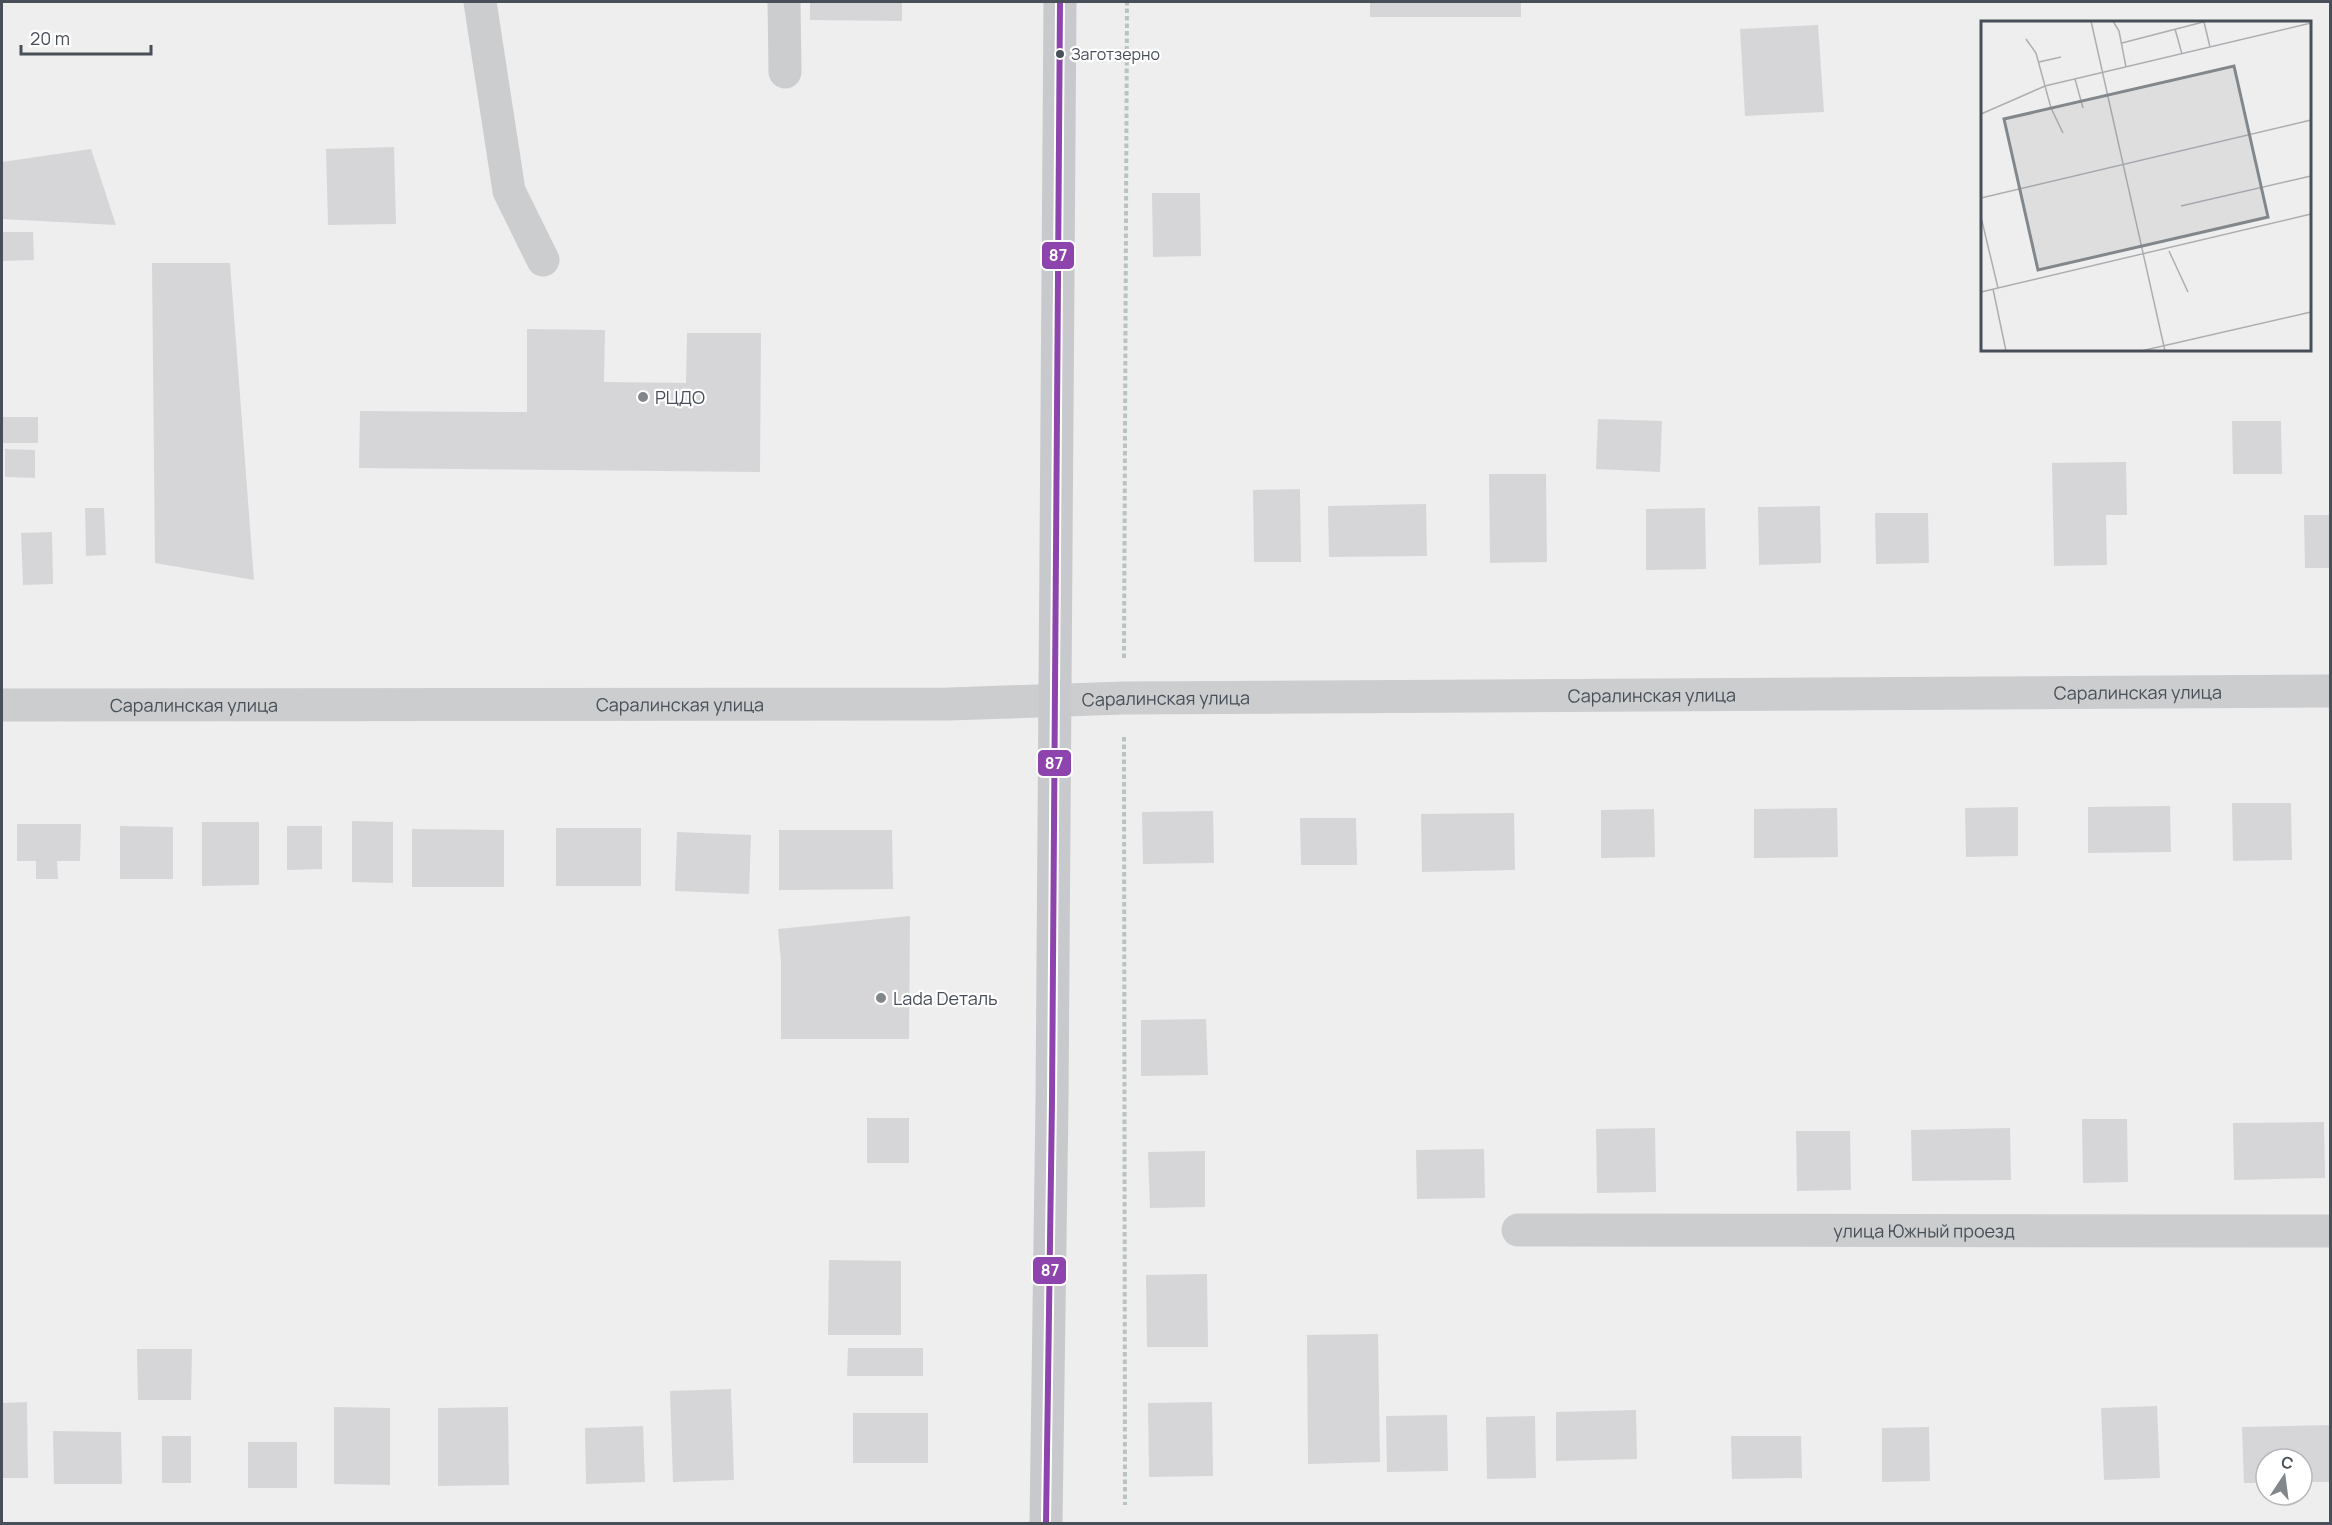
<svg xmlns="http://www.w3.org/2000/svg" width="2332" height="1525" font-family="Manrope,sans-serif">
<style>
.building{fill:#d6d6d8}
.lines{fill:none;stroke-linecap:round;stroke-linejoin:round}
.path{stroke:#b9c3c0;stroke-width:4;stroke-dasharray:4.5 3;stroke-linecap:butt}
.minor{stroke:#cbcdcf;stroke-width:33}
.major{stroke:#c7c9cc;stroke-width:33}
.bus-1-casing{stroke:#fff;stroke-width:10}
.bus-1{stroke:#8e44ad;stroke-width:6}
.bus-dot{fill:#484f58;stroke:#fff;stroke-width:2}
.poi-dot{fill:#82878c;stroke:#fff;stroke-width:2}
.labels{text-anchor:middle;dominant-baseline:central;stroke-width:4.5;stroke-linejoin:round;paint-order:stroke}
.bus-label{font-size:16px;fill:#484f58;stroke:#fff;text-anchor:start}
.poi-label{font-size:18px;fill:#484f58;stroke:#fff;text-anchor:start}
.street-label{font-size:18px;fill:#484f58;stroke:#fff}
.inset-road{fill:none;stroke:#acaeb2;stroke-width:1.5}
.view{fill:#82878c;fill-opacity:0.15;stroke:#82878c;stroke-width:3}
.inset-edge{fill:none;stroke:#484f58;stroke-width:3}
.line-badge{stroke:#fff;stroke-width:2}
.badge-label{font-size:16px;text-anchor:middle;font-weight:bold;fill:#fff}
</style>
<rect width="100%" height="100%" fill="#efeeee"/>
<g class="building">
<path d="M810,2H902V21L810,20Z"/>
<rect x="1370" y="2" width="151" height="15"/>
<path d="M1818,25L1824,112L1745,116L1740,29Z"/>
<path d="M394,147L396,224L328,225L326,149Z"/>
<path d="M91,149L116,225L2,219V162Z"/>
<path d="M1152,193H1200L1201,256L1153,257Z"/>
<path d="M2,232H33L34,260L2,261Z"/>
<path d="M152,263H230L254,580L155,563Z"/>
<path d="M527,329L605,330L604,382L686,383L687,333H761L760,472L359,468L360,411L527,412Z"/>
<rect x="2" y="417" width="36" height="26"/>
<path d="M1598,419L1662,421L1660,472L1596,469Z"/>
<path d="M2232,421H2281L2282,474H2233Z"/>
<path d="M5,449L35,450V478L5,477Z"/>
<path d="M2126,462L2127,515H2106L2107,565L2054,566L2052,463Z"/>
<path d="M1489,474H1546L1547,562L1490,563Z"/>
<path d="M1300,489L1301,562H1254L1253,490Z"/>
<path d="M1426,504L1427,556L1329,557L1328,506Z"/>
<path d="M1820,506L1821,563L1759,565L1758,507Z"/>
<path d="M85,508H104L106,555L86,556Z"/>
<path d="M1705,508L1706,569L1646,570V509Z"/>
<path d="M1875,513H1928L1929,563L1876,564Z"/>
<path d="M2304,515H2330V568H2305Z"/>
<path d="M52,532L53,584L23,585L21,533Z"/>
<path d="M2232,803H2291L2292,860L2233,861Z"/>
<path d="M2170,806L2171,852L2088,853V807Z"/>
<path d="M2018,807V856L1966,857L1965,808Z"/>
<path d="M1837,808L1838,857L1754,858V809Z"/>
<path d="M1654,809L1655,857L1601,858V810Z"/>
<path d="M1213,811L1214,863L1143,864L1142,812Z"/>
<path d="M1514,813L1515,870L1422,872L1421,814Z"/>
<path d="M1300,818H1356L1357,865H1301Z"/>
<path d="M352,821L393,822V883L352,882Z"/>
<path d="M202,822H259V885L202,886Z"/>
<path d="M17,824H81L80,861H57L58,879H36V861H17Z"/>
<path d="M120,826L173,827V879H120Z"/>
<path d="M287,826H322V869L287,870Z"/>
<rect x="556" y="828" width="85" height="58"/>
<path d="M412,829L504,830V887H412Z"/>
<path d="M779,830H892L893,889L779,890Z"/>
<path d="M677,832L751,835L749,894L675,891Z"/>
<path d="M910,916L909,1039H781V962L778,929Z"/>
<path d="M1206,1019L1208,1075L1141,1076V1020Z"/>
<rect x="867" y="1118" width="42" height="45"/>
<path d="M2082,1119H2127L2128,1182L2083,1183Z"/>
<path d="M2324,1122L2325,1178L2234,1180L2233,1123Z"/>
<path d="M1655,1128L1656,1192L1597,1193L1596,1129Z"/>
<path d="M2010,1128L2011,1180L1912,1181L1911,1130Z"/>
<path d="M1796,1131H1850L1851,1190L1797,1191Z"/>
<path d="M1484,1149L1485,1198L1417,1199L1416,1150Z"/>
<path d="M1205,1151V1207L1150,1208L1148,1152Z"/>
<path d="M829,1260L901,1261V1335H828Z"/>
<path d="M1207,1274L1208,1347H1147L1146,1275Z"/>
<path d="M1378,1334L1380,1462L1308,1464L1307,1335Z"/>
<path d="M848,1348H923V1376H847Z"/>
<path d="M137,1349H192L191,1400H138Z"/>
<path d="M731,1389L734,1480L673,1482L670,1391Z"/>
<path d="M27,1402L28,1478H2V1403Z"/>
<path d="M1212,1402L1213,1476L1149,1477L1148,1403Z"/>
<path d="M2157,1406L2160,1478L2104,1480L2101,1408Z"/>
<path d="M334,1407L390,1408V1485L334,1484Z"/>
<path d="M508,1407L509,1485L438,1486V1408Z"/>
<path d="M1636,1410L1637,1459L1556,1461V1412Z"/>
<rect x="853" y="1413" width="75" height="50"/>
<path d="M1447,1415L1448,1471L1387,1472L1386,1416Z"/>
<path d="M1535,1416L1536,1478L1487,1479L1486,1417Z"/>
<path d="M2329,1425L2330,1482H2302V1459H2266V1483H2244L2242,1427Z"/>
<path d="M643,1426L645,1482L586,1484L585,1428Z"/>
<path d="M1929,1427L1930,1481L1882,1482V1428Z"/>
<path d="M53,1431L121,1432L122,1484H54Z"/>
<rect x="162" y="1436" width="29" height="47"/>
<path d="M1731,1436H1801L1802,1478L1732,1479Z"/>
<rect x="248" y="1442" width="49" height="46"/>
</g>
<g class="lines">
<g class="path">
<path d="M1124,658L1127,2"/>
<path d="M1124,737L1125,1505"/>
</g>
<g class="minor">
<path d="M480,2L509,191L543,260"/>
<path d="M784,2L785,72"/>
<path id="s1" d="M2,705L949,704L1124,698L2330,691"/>
<path id="s2" d="M1518,1230L2330,1231"/>
</g>
<path class="major" d="M1046,1524L1052,1101L1060,2"/>
<defs>
<path id="bus-1" d="M1046,1524L1052,1101L1060,2"/>
</defs>
<use href="#bus-1" class="bus-1-casing"/>
<use href="#bus-1" class="bus-1"/>
</g>
<circle class="bus-dot" cx="1060" cy="54" r="5"/>
<g class="poi-dot">
<circle cx="643" cy="397" r="6"/>
<circle cx="881" cy="998" r="6"/>
</g>
<g class="labels">
<g class="bus-label">
<text x="1071" y="54">Заготзерно</text>
</g>
<g class="poi-label">
<text x="655" y="397">РЦДО</text>
<text x="893" y="998">Lada Dеталь</text>
</g>
<g class="street-label">
<text stroke="none"><textPath href="#s1" startOffset="2136">Саралинская улица</textPath></text>
<text stroke="none"><textPath href="#s1" startOffset="1650">Саралинская улица</textPath></text>
<text stroke="none"><textPath href="#s1" startOffset="1164">Саралинская улица</textPath></text>
<text stroke="none"><textPath href="#s1" startOffset="192">Саралинская улица</textPath></text>
<text stroke="none"><textPath href="#s1" startOffset="678">Саралинская улица</textPath></text>
<text stroke="none"><textPath href="#s2" startOffset="406">улица Южный проезд</textPath></text>
</g>
</g>
<g transform="translate(1981 21)">
<rect width="330" height="330" fill="#efeeee"/>
<path class="inset-road" d="M110,0L184,330M132,0L138,10L145,46M223,1L229,26M194,8L201,33M45,18L55,32L70,87L82,112M141,22L226,0M58,41L80,36M94,58L102,87M0,93L64,65L330,2M0,177L330,99M200,185L330,155M0,196L17,267M188,230L207,271M12,268L25,330M0,271L330,193M160,330L330,291"/>
<path class="view" d="M253,45L287,196L57,249L23,98Z"/>
<rect width="330" height="330" class="inset-edge"/>
</g>
<g class="line-badge">
<rect x="1041" y="241" width="34" height="29" rx="6" fill="#8e44ad"/>
<rect x="1037" y="749" width="35" height="28" rx="6" fill="#8e44ad"/>
<rect x="1032" y="1256" width="35" height="29" rx="6" fill="#8e44ad"/>
</g>
<g class="badge-label">
<text x="1058" y="261">87</text>
<text x="1054" y="769">87</text>
<text x="1050" y="1276">87</text>
</g>
<rect width="2332" height="1525" fill="none" stroke="#484f58" stroke-width="6"/>
<g transform="translate(2284 1477) rotate(13)"><circle r="28" fill="#ffffff" stroke="#b6b9bc" stroke-width="1.5"/>
<path d="M0-4.5L10 22L0 15L-10 22Z" fill="#82878c"/>
<text y="-9" font-size="16" font-weight="bold" text-anchor="middle" fill="#484f58">С</text>
</g>
<path d="M21 45v9h130v-9" fill="none" stroke="#484f58" stroke-width="3"/>
<text x="30" y="45" font-size="18" fill="#484f58" stroke="#ffffff" stroke-width="4.5" paint-order="stroke">20 m</text>
</svg>
